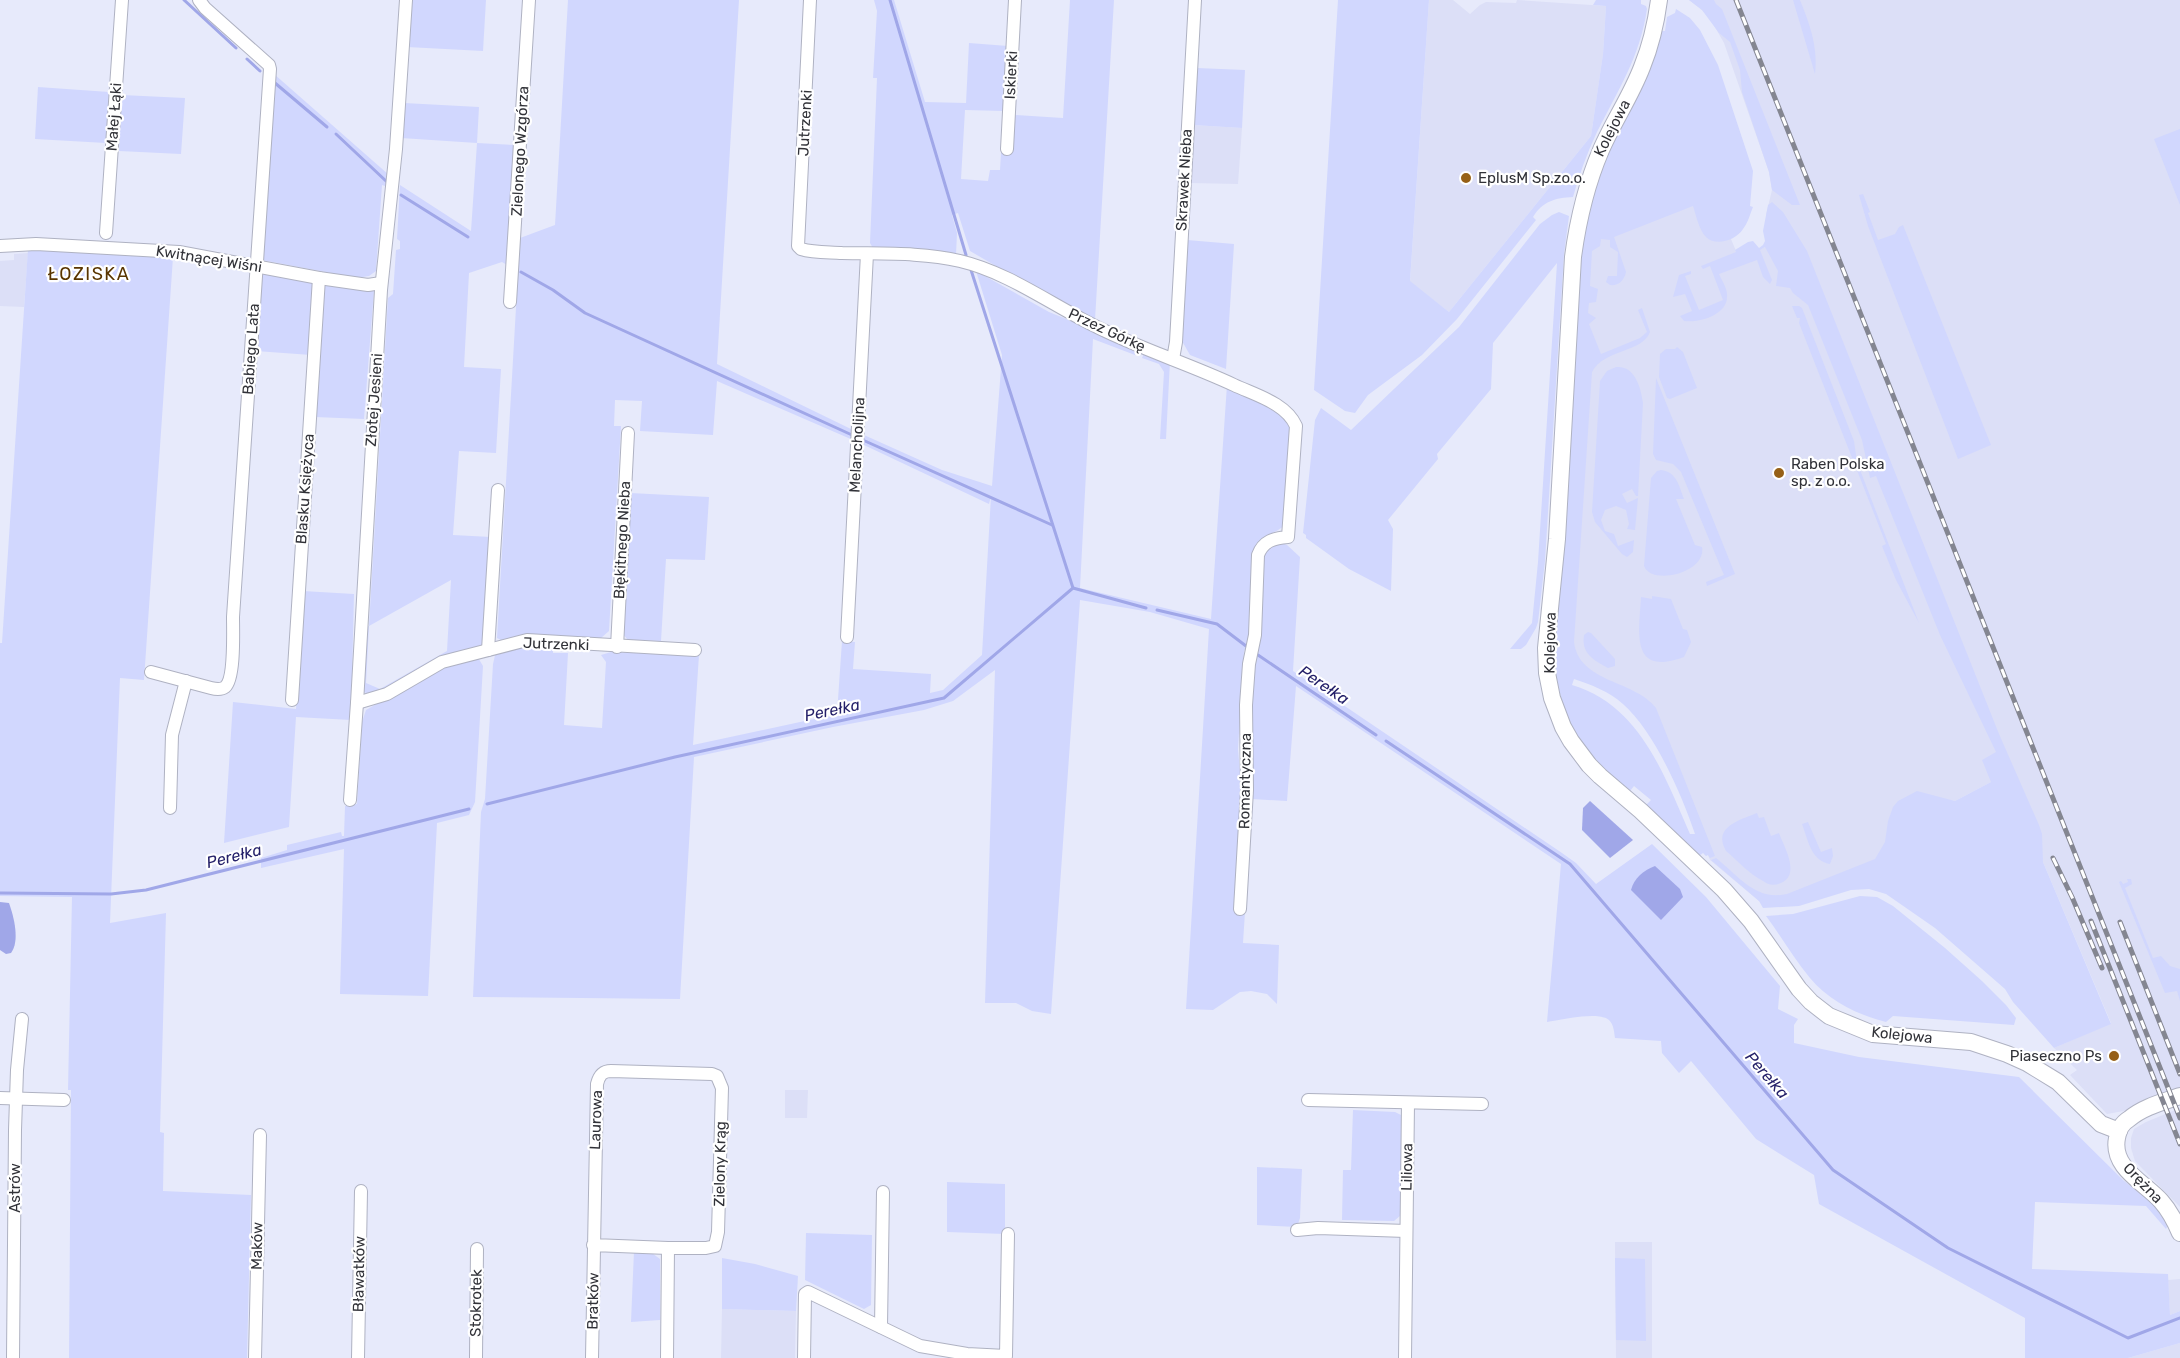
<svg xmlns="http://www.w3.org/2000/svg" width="2180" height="1358" font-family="Rubik,sans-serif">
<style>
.built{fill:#dcdff7}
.green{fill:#d1d7fe;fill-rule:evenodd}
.water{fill:#a0a7e8}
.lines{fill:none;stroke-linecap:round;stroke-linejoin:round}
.stream{stroke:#a0a7e8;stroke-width:3}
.street-casing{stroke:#afb2c2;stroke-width:14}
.secondary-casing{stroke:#afb2c2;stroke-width:18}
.street{stroke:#fff;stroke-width:12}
.secondary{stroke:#fff;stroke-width:16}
.rail-casing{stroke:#848691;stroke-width:5}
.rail{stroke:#fff;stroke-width:3;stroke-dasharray:9;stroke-linecap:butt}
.poi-dot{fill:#966017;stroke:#fff;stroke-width:2}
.labels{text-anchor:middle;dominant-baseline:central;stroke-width:4.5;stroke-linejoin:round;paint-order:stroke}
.street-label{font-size:15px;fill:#313238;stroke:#fff}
.poi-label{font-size:15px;fill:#313238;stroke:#fff;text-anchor:start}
.water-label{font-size:16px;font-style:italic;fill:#242069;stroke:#fff}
.quarter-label{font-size:18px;letter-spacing:1.5px;fill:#593500;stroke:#fff}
</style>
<rect width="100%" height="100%" fill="#e7eafb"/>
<g class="built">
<path d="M1429,0H1453L1470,14L1480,5L1486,2L1516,3L1517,0L1606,6L1603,54L1591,136L1449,312L1410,282Z"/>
<path d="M1689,0H2180V1089L2124,1111L2107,1114L2070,1075L2077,1070L2054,1048L2111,1023L2043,862L1991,782L1955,801L1917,793L1914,849L1785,899L1759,901L1710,860L1654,714L1567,664L1592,239L1695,205L1728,232L1739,258L1770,245L1766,215L1772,190L1769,172L1724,43L1711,20L1702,10Z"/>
<path d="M1193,125L1242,128L1238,184L1190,183Z"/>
<path d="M28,253L24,307L0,306V261L14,260V254Z"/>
<path d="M785,1090H808L807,1118H785Z"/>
<path d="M2180,1108V1207L2135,1161L2131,1148V1138L2134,1129L2146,1122Z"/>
<path d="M1615,1242H1652V1358H1616Z"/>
<path d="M2180,1279V1311L2170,1315L2168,1280Z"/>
<path d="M722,1309L796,1311L795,1358H721Z"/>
<path d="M2180,1343V1358H2128Z"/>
</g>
<g class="green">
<path d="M410,0H486L483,51L407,47Z"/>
<path d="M568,0H739L717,364L853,430V440L717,381L713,435L640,431L642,401L615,400L614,426H621L609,631L601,638L531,634L501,640L497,638L520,238L555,225Z"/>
<path d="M874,0H894L925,102L966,103L969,43L1008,46L1004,111L965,110L961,179L988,181L990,170H1000L1001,153H1012L1015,115L1063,118L1070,0H1114L1095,320L1051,298L970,251L958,213L952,215L957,233L956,255L874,250L870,243L877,78H873L877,11Z"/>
<path d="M1338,0H1429L1410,281L1449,312L1591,136L1603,54L1606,6L1593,5L1596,0H1641V4L1646,6L1647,9C1640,57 1618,90 1597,132C1587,153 1579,175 1573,197C1555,198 1543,201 1533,217L1536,220L1457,319L1422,355L1368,395L1355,413L1345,411L1314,390Z"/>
<path d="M1689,0H1714L1716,4L1722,9L1800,205H1792L1772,190L1769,172L1742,92L1740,70L1730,42L1719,33L1702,10Z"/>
<path d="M1793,0H1800C1810,25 1818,47 1815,74Z"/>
<path d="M1676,9L1690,18L1700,30L1718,65L1753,171L1750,206L1753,207C1750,214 1748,223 1743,229C1736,240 1716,247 1706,237C1699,230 1696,215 1693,206L1614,237L1626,272C1624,281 1618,286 1610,285L1606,282L1608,276H1617L1618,252L1610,247V240L1601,239L1600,246L1592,251L1590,286L1598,289L1596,302L1589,303L1588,313L1596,318L1589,324L1601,354L1640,338L1647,332L1638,310L1642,308L1650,332C1642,353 1604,349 1592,372L1574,642C1579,683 1635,680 1656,708L1715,856L1710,858L1708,855L1706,856L1703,853L1699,856L1646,805L1651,800L1634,786L1630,791C1579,750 1558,717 1554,651L1580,252L1593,190L1661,31H1665L1667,17L1675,13ZM1574,679C1591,685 1609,691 1623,704C1654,731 1682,795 1695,834H1690C1664,775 1640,705 1572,685Z"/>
<path d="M1197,68L1245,70L1242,128L1193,125Z"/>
<path d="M274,74L389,175L385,186L382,185L376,271L369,276L357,278L262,260Z"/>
<path d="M38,87L109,92L106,143L35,139Z"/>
<path d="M122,95L185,98L181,154L119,151Z"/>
<path d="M404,103L479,107L477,143L515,145L507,265L502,262L469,273L464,367L501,369L496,453L459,451L453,535L491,537L484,642L479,647L382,693L370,694L363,692L366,627L369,626L388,298L393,294L396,250L400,249V241L397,239L400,185L471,231L477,143L401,138ZM451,580L447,651L380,689L366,683L369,626Z"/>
<path d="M2180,129V205L2154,139Z"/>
<path d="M1863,194L1870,212L1868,213L1878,240L1895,234L1899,227L1903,225L1991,445L1958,459L1868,226L1859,195Z"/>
<path d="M1772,202L1783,212L1807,251L1999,734L2039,825L2042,834L2043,862L2111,1024L2054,1048L2013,1002L2005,989L1935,928L1886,894L1869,889L1851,890L1799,906L1763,908L1759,901L1711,860L1716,858C1739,876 1755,901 1787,894L1875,859L1885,842L1888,821L1893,807L1898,801L1917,791L1955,801L1991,782L1982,760L1996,752L1940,635L1876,476L1870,478L1862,440L1808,305L1793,293L1790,288L1776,286L1778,271L1765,247L1760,250L1772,280L1770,284L1763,277L1757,260L1719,274C1722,281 1728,289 1727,297C1727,315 1699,323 1684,321L1680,316L1692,311L1685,294L1673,297L1679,275L1691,271V274L1685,276L1699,310L1723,300L1710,266L1703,269L1701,266L1736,252L1735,250L1748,242L1753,241L1759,248L1763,245L1765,241L1763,231L1768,205Z"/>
<path d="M1559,212L1569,216L1564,254L1545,561L1538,622L1536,628L1526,645L1521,649H1510L1532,623L1538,562L1557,263L1493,343L1491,389L1437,454L1438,459L1388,520L1393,529L1391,591L1349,569L1306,538V535L1303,533L1315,420L1321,408L1351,430L1459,327L1540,224L1552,215Z"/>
<path d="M1187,240L1234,244L1226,369L1190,355L1182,341Z"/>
<path d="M28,249L173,257L144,680L120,678L110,923L166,913L160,1132L164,1133L163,1191L251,1195L247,1358H69L71,1090H68L72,897L0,896V643H2Z"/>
<path d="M976,271L1049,312L1138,348L1135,355L1093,339L1080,588L1211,619L1227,385L1268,405L1291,424L1285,525C1276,533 1265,535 1256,544L1251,642L1244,651L1238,749L1242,795L1245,912L1243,943L1279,945L1277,1004L1267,994L1251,991L1240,992L1213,1010L1186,1009L1209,629L1150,612L1080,600L1051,1014L1032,1011L1016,1003H985L995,670L953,701L924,710L833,727L694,757L680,999L473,997L481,812L485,799L493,664L496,651L531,644L553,645V653H568L564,725L602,728L606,662L601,655L611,652L699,655L693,745L837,714L842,641L855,642L853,669L931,674L930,693L943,690L982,655L991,496L989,504L864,445V435L942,470L992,486L1002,355Z"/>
<path d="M261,273L315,283L311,355L256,351Z"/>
<path d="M323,284L374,290L364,419L315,417Z"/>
<path d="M1792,306H1799L1802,308L1854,441L1857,462L1919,623L1896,580L1882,546L1886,544L1799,323L1800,318H1797Z"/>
<path d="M1677,347L1683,352L1697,388L1670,399L1667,398L1659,377L1660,354L1666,349H1675Z"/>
<path d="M1145,351L1170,361L1166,439H1160L1164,372L1159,364L1142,358Z"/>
<path d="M1616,367C1635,365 1641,388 1643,403L1638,496H1636L1632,489L1622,494L1627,503L1638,498L1635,530L1627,529L1629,524L1626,510L1616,506L1605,510L1601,520L1605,531L1614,534L1618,546L1634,540L1633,552L1627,557L1622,554L1595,522L1592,512L1600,381L1607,371Z"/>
<path d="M1656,378L1735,574L1707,586L1706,582L1724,575L1681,472L1673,464L1656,460L1653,454Z"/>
<path d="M1661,470C1677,472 1679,486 1684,499H1676L1695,545L1702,547C1707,573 1651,586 1644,566L1651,478L1657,471Z"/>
<path d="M630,493L709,497L705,560L666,559L661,641L628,640L622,633Z"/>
<path d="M1277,541L1287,545L1300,557L1293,671L1562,853L1576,863L1596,884L1652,844L1706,897L1780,986L1778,1009L1798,1019L1794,1025V1043L1859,1057L2019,1077L2123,1180L2153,1204L2168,1225L2166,1229L2146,1206L2035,1202L2032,1269L2168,1274L2170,1315L2180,1311V1343L2128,1358H2025V1318L1819,1204L1814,1175L1756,1139L1691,1061L1679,1073L1662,1053L1661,1041L1615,1038C1614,1032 1614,1025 1609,1020C1598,1011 1561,1020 1547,1022L1561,864L1296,686L1287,801L1252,799L1251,678L1257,646L1265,546Z"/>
<path d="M303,591L354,594L351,720L296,717L289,827L224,843L233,702L296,709Z"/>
<path d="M1652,596L1671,599L1683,629L1687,630L1691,642L1684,657C1630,677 1639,633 1641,597L1652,599Z"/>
<path d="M1588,632L1591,633L1615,659V666L1608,668C1593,660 1581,653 1584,635Z"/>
<path d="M477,656L483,666L475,802L469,815L437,823L428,996L340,994L344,849L261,868V858L287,850V845L341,832L342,836H344L345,806L357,804L362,722L366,710L446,664Z"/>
<path d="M1757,813L1759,818L1764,817L1771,836L1779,833C1784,847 1801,874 1781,883C1774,886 1768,885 1763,881C1749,874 1738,861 1726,851C1712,827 1740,820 1757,813Z"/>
<path d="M1808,822L1821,852L1832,848L1833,856L1830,864C1811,861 1808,840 1802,824Z"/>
<path d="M2127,879H2131L2132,884L2125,888L2153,958L2161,956L2170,966L2180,969V1001L2177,991L2165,993L2119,882L2121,881L2123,884L2128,882Z"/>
<path d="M1860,896L1877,897L1893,906L1945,948L1982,981L2006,1005L2016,1018L2014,1025L1893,1016L1886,1022C1858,1015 1829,1001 1810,978C1794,959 1781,936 1766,916L1793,914Z"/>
<path d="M1353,1110L1395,1112L1401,1115L1403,1123L1401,1215L1394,1221L1342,1220L1343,1170H1351Z"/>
<path d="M1257,1167L1302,1169L1300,1218L1297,1227L1257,1225Z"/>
<path d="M947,1182L1005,1184V1234L947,1232Z"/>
<path d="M806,1233L872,1235L871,1305L864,1309L805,1280Z"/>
<path d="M634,1251H649L660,1259V1320L631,1322Z"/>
<path d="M722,1258L755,1264L798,1276L796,1311L722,1309Z"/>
<path d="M1615,1258L1645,1259L1646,1341L1616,1340Z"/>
</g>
<g class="water">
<path d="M1590,801L1633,840L1610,858L1582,830L1583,808Z"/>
<path d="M1655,866L1680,889L1683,897L1661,920L1631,890C1634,878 1644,870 1655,866Z"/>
<path d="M0,902L9,903C14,917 20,941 11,953L6,954L0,950Z"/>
</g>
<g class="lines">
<g class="stream">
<path d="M184,0L236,48"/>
<path d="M890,0L966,255"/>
<path d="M247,59L260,71"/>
<path d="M275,83L327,127"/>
<path d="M336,134L386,181"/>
<path d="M401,195L468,237"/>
<path d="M971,270L1073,588"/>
<path d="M521,272L553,290L585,313L852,435"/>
<path d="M865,441L1052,525"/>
<path d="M1157,610L1217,624L1246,646"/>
<path d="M1258,655L1376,735"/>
<path d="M1386,741L1570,864L1833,1170L1948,1248L2128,1338L2180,1318"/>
<path d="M487,804L675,757L944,698L1073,588L1146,608"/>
<path d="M0,893L111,894L146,890L469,809"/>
</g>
<defs>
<g id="street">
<path d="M810,0L798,246L801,249C814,253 829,252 842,253C881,254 922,252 960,261C1007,272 1049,303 1091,324C1137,348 1187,363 1234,385C1255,395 1286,403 1296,426L1288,537C1274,538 1263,541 1258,555L1255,635L1249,664L1246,705L1247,790L1240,909"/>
<path d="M1007,149L1015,0"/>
<path d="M106,233L122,0"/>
<path d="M0,246L36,244L179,252L319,278L368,285L381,283"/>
<path d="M510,302L529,0"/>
<path d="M1173,359L1176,342L1195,0"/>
<path d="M847,637L867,254"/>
<path d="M617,647L628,433"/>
<path d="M488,650L498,490"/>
<path d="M151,672L211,688C215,689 221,690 225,687C235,679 233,630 233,617L270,69L269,65L205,8L199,0"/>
<path d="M292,700L319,278"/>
<path d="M357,703L387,694L442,662L527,640L695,650"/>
<path d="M350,800L357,703L381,290L396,149L406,0"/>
<path d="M170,808L172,735L186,681"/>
<path d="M0,1098L64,1100"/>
<path d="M1308,1100L1482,1104"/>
<path d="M1297,1230L1318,1228L1406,1231"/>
<path d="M881,1327L883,1192"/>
<path d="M13,1358L15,1130L17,1070L22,1019"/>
<path d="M255,1358L260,1135"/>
<path d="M358,1358L361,1191"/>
<path d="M476,1358L477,1249"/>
<path d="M592,1358L597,1084C599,1076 602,1071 611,1071L712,1074L717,1076L722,1088L718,1232L715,1246L706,1248H668L593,1245"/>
<path d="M667,1358L668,1248"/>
<path d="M804,1358L805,1294L808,1292L920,1346L967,1354L1006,1356L1008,1234"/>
<path d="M1405,1358L1408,1103"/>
</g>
<g id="secondary">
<path d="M1659,0C1656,23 1651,45 1642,67C1631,96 1613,122 1601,150C1586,185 1578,220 1573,257L1557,539L1546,648L1547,673L1552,698L1563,727L1571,741L1589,765L1600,776L1641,811L1724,890L1751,921L1799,989L1811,1002L1829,1016L1873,1034L1971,1042L2007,1054L2027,1063L2058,1082L2101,1124L2119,1131"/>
<path d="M2180,1096C2163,1102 2143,1107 2129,1119C2122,1123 2118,1131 2117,1138C2111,1168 2145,1183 2161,1201C2169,1210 2175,1221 2180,1233"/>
</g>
</defs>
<use href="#street" class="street-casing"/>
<use href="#secondary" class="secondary-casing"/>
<use href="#street" class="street"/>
<use href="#secondary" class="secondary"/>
<defs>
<g id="rail">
<path d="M1736,0L2180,1118"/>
<path d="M2053,858L2072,897L2102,968"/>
<path d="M2091,921L2180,1144"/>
<path d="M2120,922L2180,1074"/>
</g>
</defs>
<use href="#rail" class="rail-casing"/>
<use href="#rail" class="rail"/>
</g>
<g class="poi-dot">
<circle cx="1466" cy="178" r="6"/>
<circle cx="1779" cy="473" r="6"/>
<circle cx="2114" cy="1056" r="6"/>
</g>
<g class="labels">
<g class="street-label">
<text transform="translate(1011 75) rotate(-87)">Iskierki</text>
<text transform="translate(114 117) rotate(-86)">Małej Łąki</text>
<text transform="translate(805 123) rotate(-87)">Jutrzenki</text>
<text transform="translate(1612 128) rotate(-63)">Kolejowa</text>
<text transform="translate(520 151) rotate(-87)">Zielonego Wzgórza</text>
<text transform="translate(1184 180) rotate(-87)">Skrawek Nieba</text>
<text transform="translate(209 259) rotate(9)">Kwitnącej Wiśni</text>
<text transform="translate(1107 330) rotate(25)">Przez Górkę</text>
<text transform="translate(251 349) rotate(-86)">Babiego Lata</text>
<text transform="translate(374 400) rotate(-86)">Złotej Jesieni</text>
<text transform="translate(857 445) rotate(-87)">Melancholijna</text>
<text transform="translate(305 489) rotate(-86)">Blasku Księżyca</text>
<text transform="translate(622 540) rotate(-87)">Błękitnego Nieba</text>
<text transform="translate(1550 643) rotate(-89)">Kolejowa</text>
<text transform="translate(556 644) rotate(2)">Jutrzenki</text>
<text transform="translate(1245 781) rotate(-89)">Romantyczna</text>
<text transform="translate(1902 1035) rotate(6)">Kolejowa</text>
<text transform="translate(596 1120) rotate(-88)">Laurowa</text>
<text transform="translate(720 1164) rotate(-89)">Zielony Krąg</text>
<text transform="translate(1407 1167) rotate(-89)">Liliowa</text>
<text transform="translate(2143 1183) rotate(46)">Orężna</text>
<text transform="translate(15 1188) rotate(-90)">Astrów</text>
<text transform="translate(257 1246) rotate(-89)">Maków</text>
<text transform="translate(359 1274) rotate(-89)">Bławatków</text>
<text transform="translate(593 1301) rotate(-89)">Bratków</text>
<text transform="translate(476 1303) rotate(-89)">Stokrotek</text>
</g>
<g class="poi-label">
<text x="1478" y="178">EplusM Sp.zo.o.</text>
<text x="1791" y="464">Raben Polska<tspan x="1791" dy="17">sp. z o.o.</tspan></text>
<text x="2102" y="1056" text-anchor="end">Piaseczno Ps</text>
</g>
<g class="water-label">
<text transform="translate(1324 685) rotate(34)">Perełka</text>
<text transform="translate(832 710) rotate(-12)">Perełka</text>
<text transform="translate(234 856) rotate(-14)">Perełka</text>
<text transform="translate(1767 1075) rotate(49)">Perełka</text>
</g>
<g class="quarter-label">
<text x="89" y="274">ŁOZISKA</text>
</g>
</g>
</svg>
